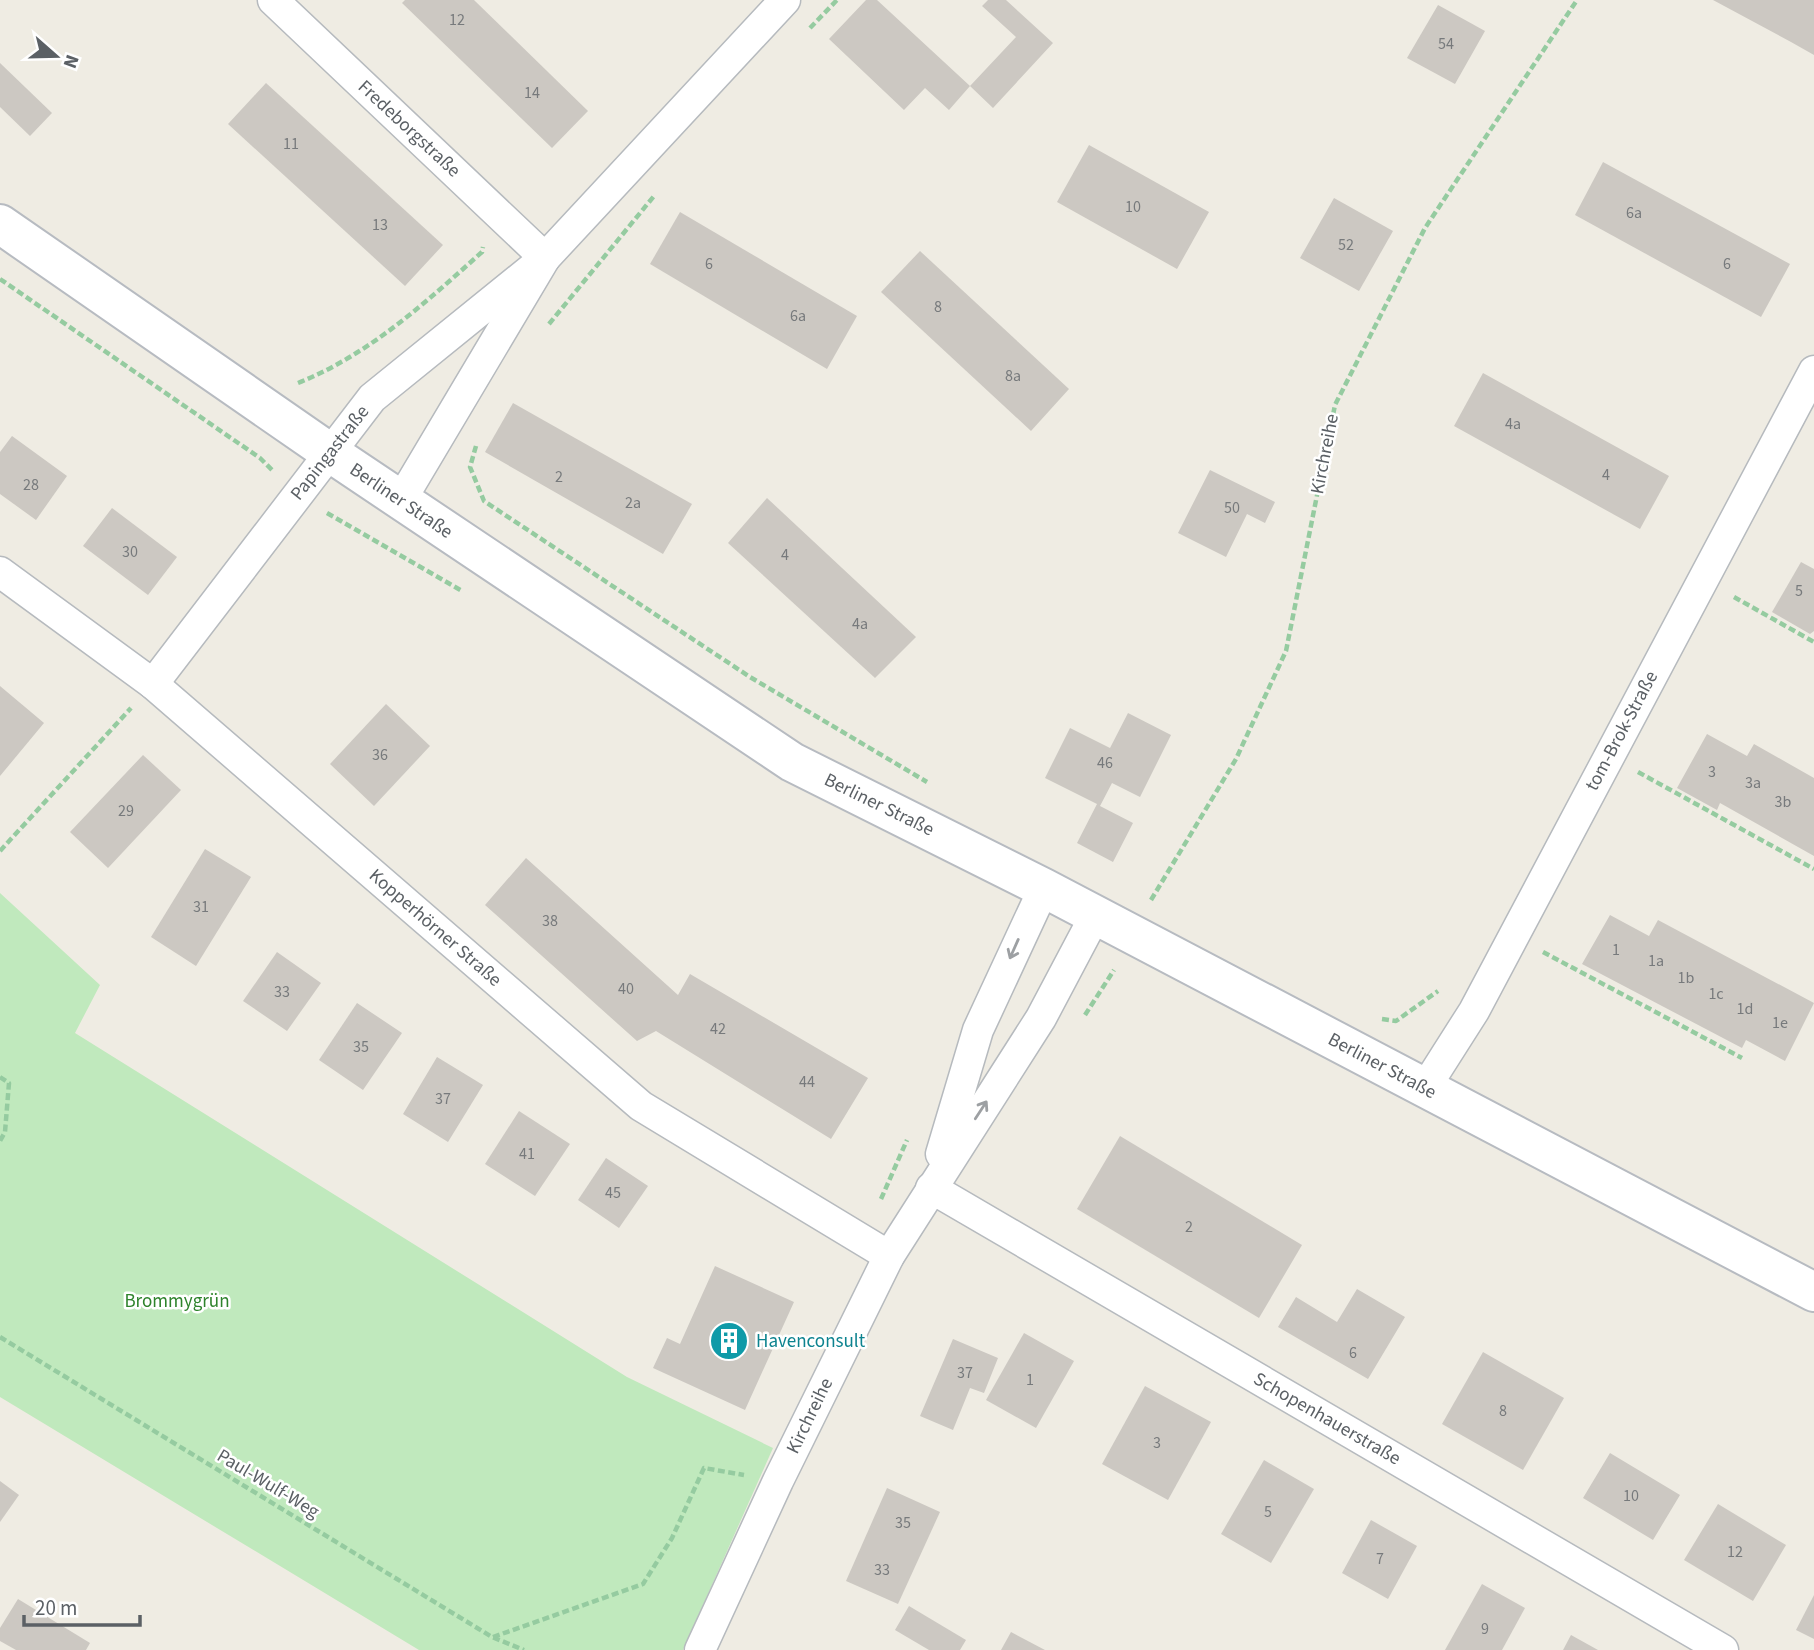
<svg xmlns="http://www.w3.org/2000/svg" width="1814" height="1650" font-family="'Source Sans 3',sans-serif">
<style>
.green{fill:#c0e9bd}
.building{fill:#ccc8c2}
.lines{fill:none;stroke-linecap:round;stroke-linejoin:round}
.street-casing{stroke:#b6babe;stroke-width:33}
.secondary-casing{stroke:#b7bbc1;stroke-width:42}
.path{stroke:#95cba0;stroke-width:4.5;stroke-dasharray:7 3.5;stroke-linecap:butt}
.street{stroke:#fff;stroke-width:30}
.secondary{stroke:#fff;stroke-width:38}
.oneway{stroke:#9da0a3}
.labels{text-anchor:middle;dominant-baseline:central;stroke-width:5;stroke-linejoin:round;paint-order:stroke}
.number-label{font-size:16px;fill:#777a7c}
.street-label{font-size:19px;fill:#5b6065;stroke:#fff}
.park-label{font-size:19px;fill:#2e832c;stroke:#fff}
.culture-label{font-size:19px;fill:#0d838f;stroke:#fff;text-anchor:start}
</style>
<rect width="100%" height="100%" fill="#efece3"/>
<path class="green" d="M0,893L100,985L75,1033L627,1377L773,1448L683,1650H419L0,1397Z"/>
<g class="building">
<path d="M405,0H474L588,111L552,148L402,3Z"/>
<path d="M866,0H877L970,86L949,110L925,88L904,110L829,39Z"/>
<path d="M988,0H1006L1053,43L993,108L970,86L1016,37L982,6Z"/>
<path d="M1713,0H1814V55L1791,42Z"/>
<path d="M1438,5L1485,31L1455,84L1407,58Z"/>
<path d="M0,63L52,113L30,136L0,107Z"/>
<path d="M266,83L443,245L405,286L228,124Z"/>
<path d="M1089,145L1209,212L1177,269L1057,202Z"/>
<path d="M1603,162L1790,264L1761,317L1575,215Z"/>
<path d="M1334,198L1393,231L1359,291L1300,258Z"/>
<path d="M680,212L857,316L827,369L650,264Z"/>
<path d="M920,251L1069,389L1031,431L881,292Z"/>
<path d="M1483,373L1669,476L1640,529L1454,426Z"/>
<path d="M513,403L692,504L663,554L485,452Z"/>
<path d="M12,436L67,476L36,520L0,494V452Z"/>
<path d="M1210,470L1275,502L1265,523L1247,514L1226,557L1178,533Z"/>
<path d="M767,498L916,637L875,678L728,543Z"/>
<path d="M112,508L177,557L148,595L83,546Z"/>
<path d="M1801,562L1814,569V631L1810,634L1772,612Z"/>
<path d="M0,686L44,723L0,776Z"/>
<path d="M386,704L430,746L374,806L330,764Z"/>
<path d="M1128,713L1171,735L1140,797L1112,783L1100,806L1133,823L1113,862L1077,843L1097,804L1045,778L1070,728L1110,748Z"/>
<path d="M1707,734L1747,756L1754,744L1814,778V856L1720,803L1717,810L1677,788Z"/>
<path d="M143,755L181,790L108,868L70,832Z"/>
<path d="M205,849L251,877L196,966L151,937Z"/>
<path d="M526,858L678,995L690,974L868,1078L831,1139L656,1031L637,1041L485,905Z"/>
<path d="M1610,915L1649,936L1658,920L1814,1003L1785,1061L1746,1040L1742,1048L1582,964Z"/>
<path d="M277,952L321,983L287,1031L243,1001Z"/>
<path d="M357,1003L402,1033L363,1090L319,1060Z"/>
<path d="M437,1057L483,1085L448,1142L403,1114Z"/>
<path d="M519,1111L570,1144L535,1196L485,1164Z"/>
<path d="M1120,1136L1302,1245L1259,1318L1077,1209Z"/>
<path d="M606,1158L648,1186L619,1228L578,1200Z"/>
<path d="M715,1266L794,1302L745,1410L653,1368L667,1338L680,1344Z"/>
<path d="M1357,1289L1405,1317L1368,1379L1278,1327L1296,1297L1337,1322Z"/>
<path d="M1024,1333L1074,1361L1036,1428L986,1400Z"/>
<path d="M953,1339L998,1358L984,1393L970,1388L953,1430L920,1416Z"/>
<path d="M1483,1352L1564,1398L1523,1470L1442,1424Z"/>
<path d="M1145,1386L1211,1422L1168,1500L1102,1464Z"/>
<path d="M1610,1453L1680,1495L1653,1540L1583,1498Z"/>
<path d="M1264,1460L1314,1489L1271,1563L1221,1534Z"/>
<path d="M0,1481L19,1495L0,1522Z"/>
<path d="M887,1488L940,1512L898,1604L846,1581Z"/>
<path d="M1718,1504L1786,1545L1753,1601L1684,1560Z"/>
<path d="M1371,1520L1417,1546L1388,1599L1342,1573Z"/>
<path d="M1482,1584L1525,1608L1502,1650H1445Z"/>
<path d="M1814,1595V1639L1796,1630Z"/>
<path d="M18,1599L90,1643L86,1650H16L0,1641V1628Z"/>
<path d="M909,1606L966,1640L960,1650H929L895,1630Z"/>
<path d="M1011,1632L1045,1650H1001Z"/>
<path d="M1571,1635L1598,1650H1563Z"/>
</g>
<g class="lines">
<defs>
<g id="street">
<path d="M273,0L545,258L401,500"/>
<path d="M0,572L153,684L641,1106L889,1256"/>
<path d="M153,684L372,398L545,258L785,0"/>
<path d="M1425,1088L1474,1011L1814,371"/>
<path d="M941,1154L978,1030L1044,888"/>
<path d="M931,1188L1723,1650"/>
<path d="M700,1650L778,1481L889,1256L1041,1018L1096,914"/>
</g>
<path id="secondary" d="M0,224L329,452L792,762L1044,888L1814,1292"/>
</defs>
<use href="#street" class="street-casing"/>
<use href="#secondary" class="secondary-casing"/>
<g class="path">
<path d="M810,28L837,0"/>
<path d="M0,279L260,458L274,472"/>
<path d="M549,324L654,196"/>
<path d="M298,383C370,354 425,303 482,252L483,247"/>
<path d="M476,446L470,467L484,501L750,677L927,782"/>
<path d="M327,513L462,591"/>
<path d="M1734,597L1814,642"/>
<path d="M1638,772L1814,869"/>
<path d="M0,851L131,708"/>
<path d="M1151,900L1236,759L1286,651L1335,405L1425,228L1577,0"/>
<path d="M1543,952L1742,1058"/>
<path d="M1085,1015L1114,970"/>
<path d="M1382,1019L1396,1021L1438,991"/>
<path d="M0,1077L9,1083L5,1132L0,1141"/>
<path d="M881,1199L907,1140"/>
<path d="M0,1337L492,1637L524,1650"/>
<path d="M493,1637L643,1584L672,1538L704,1468L744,1475"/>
</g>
<use href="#street" class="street"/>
<use href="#secondary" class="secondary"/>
</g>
<defs><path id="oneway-shaft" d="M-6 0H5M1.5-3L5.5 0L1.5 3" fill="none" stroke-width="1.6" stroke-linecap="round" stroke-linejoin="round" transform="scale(1.75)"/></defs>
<g class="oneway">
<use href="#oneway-shaft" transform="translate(1014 949) rotate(114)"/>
<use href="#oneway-shaft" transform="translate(981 1110) rotate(-57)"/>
</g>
<defs>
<symbol id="building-disc" viewBox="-11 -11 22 22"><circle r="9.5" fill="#0f9aa8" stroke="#fff"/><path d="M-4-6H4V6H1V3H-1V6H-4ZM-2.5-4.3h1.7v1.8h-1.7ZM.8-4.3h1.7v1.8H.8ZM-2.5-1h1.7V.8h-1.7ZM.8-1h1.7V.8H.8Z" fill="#fff"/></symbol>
</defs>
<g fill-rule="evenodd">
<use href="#building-disc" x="707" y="1319" width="44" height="44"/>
</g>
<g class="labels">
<g class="number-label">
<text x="457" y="20">12</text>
<text x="1446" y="44">54</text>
<text x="532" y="93">14</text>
<text x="291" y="144">11</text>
<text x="1133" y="207">10</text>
<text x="1634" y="213">6a</text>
<text x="380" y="225">13</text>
<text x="1346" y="245">52</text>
<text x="709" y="264">6</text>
<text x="1727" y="264">6</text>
<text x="938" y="307">8</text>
<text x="798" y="316">6a</text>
<text x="1013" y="376">8a</text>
<text x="1513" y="424">4a</text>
<text x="1606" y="475">4</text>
<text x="559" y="477">2</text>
<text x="31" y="485">28</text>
<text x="633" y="503">2a</text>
<text x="1232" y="508">50</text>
<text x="130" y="552">30</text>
<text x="785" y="555">4</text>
<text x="1799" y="591">5</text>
<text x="860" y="624">4a</text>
<text x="380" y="755">36</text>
<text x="1105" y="763">46</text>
<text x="1712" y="772">3</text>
<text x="1753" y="783">3a</text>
<text x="1783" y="802">3b</text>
<text x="126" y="811">29</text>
<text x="201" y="907">31</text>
<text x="550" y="921">38</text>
<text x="1616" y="950">1</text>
<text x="1656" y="961">1a</text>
<text x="1686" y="978">1b</text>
<text x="626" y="989">40</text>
<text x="282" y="992">33</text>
<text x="1716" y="994">1c</text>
<text x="1745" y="1009">1d</text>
<text x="1780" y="1023">1e</text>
<text x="718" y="1029">42</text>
<text x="361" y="1047">35</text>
<text x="807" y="1082">44</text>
<text x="443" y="1099">37</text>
<text x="527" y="1154">41</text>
<text x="613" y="1193">45</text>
<text x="1189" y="1227">2</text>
<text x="1353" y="1353">6</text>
<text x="965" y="1373">37</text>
<text x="1030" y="1380">1</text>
<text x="1503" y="1411">8</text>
<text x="1157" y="1443">3</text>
<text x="1631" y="1496">10</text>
<text x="1268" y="1512">5</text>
<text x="903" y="1523">35</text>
<text x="1735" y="1552">12</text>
<text x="1380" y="1559">7</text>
<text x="882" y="1570">33</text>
<text x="1485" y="1629">9</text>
</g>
<g class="street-label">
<text transform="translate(409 129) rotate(43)">Fredeborgstraße</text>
<text transform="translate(330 453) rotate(-52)">Papingastraße</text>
<text transform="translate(1325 454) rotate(-79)">Kirchreihe</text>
<text transform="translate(401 501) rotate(34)">Berliner Straße</text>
<text transform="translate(1622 731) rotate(-62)">tom-Brok-Straße</text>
<text transform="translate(879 805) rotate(26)">Berliner Straße</text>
<text transform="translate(435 928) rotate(41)">Kopperhörner Straße</text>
<text transform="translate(1382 1066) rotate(28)">Berliner Straße</text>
<text transform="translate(810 1416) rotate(-64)">Kirchreihe</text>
<text transform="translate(1327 1419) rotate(30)">Schopenhauerstraße</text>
<text transform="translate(268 1484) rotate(31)">Paul-Wulf-Weg</text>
</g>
<g class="park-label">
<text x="177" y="1301">Brommygrün</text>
</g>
<g class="culture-label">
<text x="756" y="1341">Havenconsult</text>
</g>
</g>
<g transform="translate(56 56) rotate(110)" stroke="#ffffff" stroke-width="5" paint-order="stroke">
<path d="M0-5L12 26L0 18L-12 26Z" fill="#5b6065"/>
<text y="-10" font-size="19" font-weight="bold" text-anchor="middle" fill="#5b6065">N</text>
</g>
<path d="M24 1615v10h116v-10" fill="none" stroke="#5b6065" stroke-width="3.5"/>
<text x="35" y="1615" font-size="21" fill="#5b6065" stroke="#ffffff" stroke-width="5" paint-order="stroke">20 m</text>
</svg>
